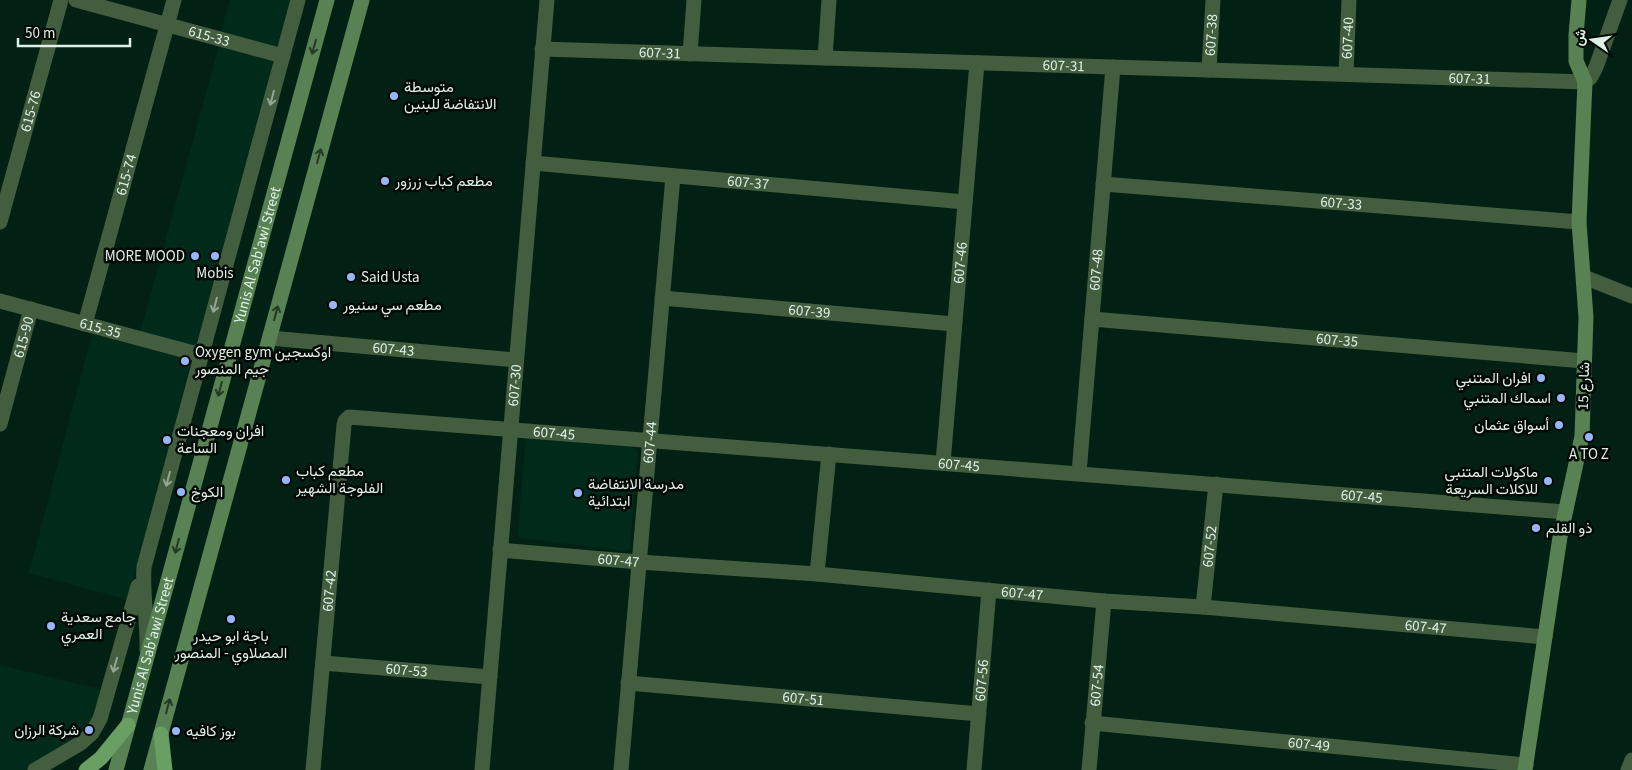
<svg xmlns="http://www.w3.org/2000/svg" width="1632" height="770" font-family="'Source Sans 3',Vazirmatn,sans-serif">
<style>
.built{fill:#002a1a}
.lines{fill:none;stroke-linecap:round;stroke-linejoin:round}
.street{stroke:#435d3f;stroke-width:15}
.secondary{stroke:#588253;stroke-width:15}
.primary{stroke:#699f62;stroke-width:15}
.oneway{stroke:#243924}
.oneway2{stroke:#91a793}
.poi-dot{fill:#96b6fd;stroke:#010804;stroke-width:2}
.labels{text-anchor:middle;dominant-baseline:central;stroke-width:5;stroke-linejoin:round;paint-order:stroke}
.street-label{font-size:15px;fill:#dff1e7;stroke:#010804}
.poi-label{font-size:15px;fill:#dff1e7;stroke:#010804;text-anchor:start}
</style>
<rect width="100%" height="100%" fill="#022114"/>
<g class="built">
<path d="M230,0H294L277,49L220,34Z"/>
<path d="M219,46L274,61L198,346L190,347L140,333Z"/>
<path d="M92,334L192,360L194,364L128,600L29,573Z"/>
<path d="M529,438L633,447L636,449L638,451L630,549L626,551L520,538L518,535L525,442L526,439Z"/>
<path d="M0,665L103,690L97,710L85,734L61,751L25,770H0Z"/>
</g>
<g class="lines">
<g class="street">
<path id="s1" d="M76,0L283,56"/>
<path id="s2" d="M542,49L1585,82L1591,77L1596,67L1620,0"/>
<path d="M690,54L694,0"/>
<path d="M825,58L829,0"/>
<path id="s3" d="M1209,70L1213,0"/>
<path id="s4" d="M1346,74L1349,0"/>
<path id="s5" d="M533,163L965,202"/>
<path id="s6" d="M1103,184L1579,222"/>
<path id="s7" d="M0,222L61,0"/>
<path d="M1584,277L1632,296"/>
<path id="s8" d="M662,298L954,324"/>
<path id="s9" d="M0,301L201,355"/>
<path id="s10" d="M1092,319L1584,361"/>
<path id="s11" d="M85,324L174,0"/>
<path id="s12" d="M270,338L516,360"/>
<path id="s13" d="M0,424L31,309"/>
<path id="s14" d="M943,463L977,63"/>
<path id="s15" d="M1079,473L1113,67"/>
<path id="s16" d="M500,550L639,562L817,574L1104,601L1203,607L1545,637"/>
<path d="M817,574L829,454"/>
<path id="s17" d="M1203,607L1216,484"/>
<path d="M147,650C148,622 142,595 144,567L298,0"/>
<path id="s18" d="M323,663L490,677"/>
<path id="s19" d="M628,683L979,714"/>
<path id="s20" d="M1092,723L1526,765"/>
<path d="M35,770L81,743L92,733L100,719L138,586"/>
<path id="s21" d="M313,770L344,425L345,421L349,417L1565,512"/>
<path id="s22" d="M482,770L547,0"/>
<path id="s23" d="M621,770L673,176"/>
<path id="s24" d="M974,770L989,590"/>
<path id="s25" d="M1089,770L1104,601"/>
<path d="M1628,770L1632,760"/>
</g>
<g class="secondary">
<path id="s26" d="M116,770L327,0"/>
<path d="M151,770L362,0"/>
<path d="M1525,770L1560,537L1582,436L1586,317L1579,222L1585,82L1576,61V35L1579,0"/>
</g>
<g class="primary">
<path d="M161,734L165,770"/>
<path d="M86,770L101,758L128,725"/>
</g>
</g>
<defs><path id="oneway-shaft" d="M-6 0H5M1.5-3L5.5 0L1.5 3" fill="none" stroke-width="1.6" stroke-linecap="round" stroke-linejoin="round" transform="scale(1.25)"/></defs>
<g class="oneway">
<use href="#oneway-shaft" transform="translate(314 47) rotate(105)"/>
<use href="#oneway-shaft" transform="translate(319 156) rotate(-75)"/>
<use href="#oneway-shaft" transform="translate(276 313) rotate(-75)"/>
<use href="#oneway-shaft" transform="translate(220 389) rotate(105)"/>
<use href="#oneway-shaft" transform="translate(177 546) rotate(105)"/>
<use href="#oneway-shaft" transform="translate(168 706) rotate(-75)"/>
</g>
<g class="oneway2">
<use href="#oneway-shaft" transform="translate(272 98) rotate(105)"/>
<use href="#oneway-shaft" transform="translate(215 305) rotate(105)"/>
<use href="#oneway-shaft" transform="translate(168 479) rotate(105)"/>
<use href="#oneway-shaft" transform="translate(115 665) rotate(106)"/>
</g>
<g class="poi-dot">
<circle cx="394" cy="96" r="5"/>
<circle cx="385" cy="181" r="5"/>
<circle cx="195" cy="256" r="5"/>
<circle cx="215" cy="256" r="5"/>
<circle cx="351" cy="277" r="5"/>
<circle cx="333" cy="305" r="5"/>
<circle cx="185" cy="361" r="5"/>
<circle cx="1541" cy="378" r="5"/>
<circle cx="1561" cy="398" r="5"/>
<circle cx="1559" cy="425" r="5"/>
<circle cx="1589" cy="437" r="5"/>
<circle cx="167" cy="440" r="5"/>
<circle cx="286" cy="480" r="5"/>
<circle cx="1548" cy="481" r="5"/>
<circle cx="181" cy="492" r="5"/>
<circle cx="578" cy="493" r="5"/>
<circle cx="1536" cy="528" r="5"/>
<circle cx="231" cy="619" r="5"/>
<circle cx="51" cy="626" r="5"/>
<circle cx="89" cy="730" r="5"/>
<circle cx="176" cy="731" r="5"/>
</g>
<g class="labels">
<g class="street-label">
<text stroke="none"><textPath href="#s3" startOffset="35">607-38</textPath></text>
<text stroke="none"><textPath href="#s1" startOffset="138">615-33</textPath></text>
<text stroke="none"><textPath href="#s4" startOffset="36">607-40</textPath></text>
<text stroke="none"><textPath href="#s2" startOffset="118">607-31</textPath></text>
<text stroke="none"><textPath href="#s2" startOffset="522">607-31</textPath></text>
<text stroke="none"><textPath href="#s2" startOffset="928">607-31</textPath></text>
<text stroke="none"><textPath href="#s7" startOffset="115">615-76</textPath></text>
<text stroke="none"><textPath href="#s11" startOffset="155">615-74</textPath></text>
<text stroke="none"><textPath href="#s5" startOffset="216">607-37</textPath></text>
<text stroke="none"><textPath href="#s6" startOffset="239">607-33</textPath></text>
<text stroke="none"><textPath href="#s26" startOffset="534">Yunis Al Sab'awi Street</textPath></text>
<text stroke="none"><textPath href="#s14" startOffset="201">607-46</textPath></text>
<text stroke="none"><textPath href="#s15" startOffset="204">607-48</textPath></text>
<text stroke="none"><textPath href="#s8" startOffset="148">607-39</textPath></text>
<text stroke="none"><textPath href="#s9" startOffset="104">615-35</textPath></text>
<text stroke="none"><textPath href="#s13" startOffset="90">615-90</textPath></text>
<text stroke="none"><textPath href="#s10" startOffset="246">607-35</textPath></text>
<text stroke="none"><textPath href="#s12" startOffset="124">607-43</textPath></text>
<text stroke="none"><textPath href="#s22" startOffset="386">607-30</textPath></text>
<text transform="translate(1584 386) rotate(-88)">شارع 15</text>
<text stroke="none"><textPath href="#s21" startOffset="562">607-45</textPath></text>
<text stroke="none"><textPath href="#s23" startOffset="329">607-44</textPath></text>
<text stroke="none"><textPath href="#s21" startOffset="968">607-45</textPath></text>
<text stroke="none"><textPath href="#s21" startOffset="1372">607-45</textPath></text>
<text stroke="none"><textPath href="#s17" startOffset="61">607-52</textPath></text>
<text stroke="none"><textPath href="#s16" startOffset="119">607-47</textPath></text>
<text stroke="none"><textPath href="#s21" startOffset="180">607-42</textPath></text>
<text stroke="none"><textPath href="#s16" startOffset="524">607-47</textPath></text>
<text stroke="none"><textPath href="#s16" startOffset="929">607-47</textPath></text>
<text stroke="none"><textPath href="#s26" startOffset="129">Yunis Al Sab'awi Street</textPath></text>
<text stroke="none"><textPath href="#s18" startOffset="84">607-53</textPath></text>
<text stroke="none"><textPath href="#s24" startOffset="90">607-56</textPath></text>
<text stroke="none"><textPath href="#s25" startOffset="85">607-54</textPath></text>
<text stroke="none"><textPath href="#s19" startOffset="176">607-51</textPath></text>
<text stroke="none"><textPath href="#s20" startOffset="218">607-49</textPath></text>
</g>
<g class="poi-label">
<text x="404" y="87">متوسطة<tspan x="404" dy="17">الانتفاضة للبنين</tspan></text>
<text x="395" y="181">مطعم كباب زرزور</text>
<text x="185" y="256" text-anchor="end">MORE MOOD</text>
<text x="215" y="273" text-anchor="middle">Mobis</text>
<text x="361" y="277">Said Usta</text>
<text x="343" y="305">مطعم سي سنيور</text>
<text x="195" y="352">Oxygen gym اوكسجين<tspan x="195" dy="17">جيم المنصور</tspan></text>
<text x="1531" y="378" text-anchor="end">افران المتنبي</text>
<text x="1551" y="398" text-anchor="end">اسماك المتنبي</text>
<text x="1549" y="425" text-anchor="end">أسواق عثمان</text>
<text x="177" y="431">افران ومعجنات<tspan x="177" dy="17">الساعة</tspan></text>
<text x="1589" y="454" text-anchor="middle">A TO Z</text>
<text x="296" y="471">مطعم كباب<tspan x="296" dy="17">الفلوجة الشهير</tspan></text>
<text x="1538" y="472" text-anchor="end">ماكولات المتنبي<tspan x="1538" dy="17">للاكلات السريعة</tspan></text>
<text x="588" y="484">مدرسة الانتفاضة<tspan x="588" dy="17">ابتدائية</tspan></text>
<text x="191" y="492">الكوخ</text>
<text x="1546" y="528">ذو القلم</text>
<text x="61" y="617">جامع سعدية<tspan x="61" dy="17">العمري</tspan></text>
<text x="231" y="636" text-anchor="middle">باجة ابو حيدر<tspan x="231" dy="17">المصلاوي - المنصور</tspan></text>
<text x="79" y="730" text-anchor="end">شركة الرزان</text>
<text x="186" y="731">بوز كافيه</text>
</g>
</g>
<g transform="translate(1592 40) rotate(283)" stroke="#010804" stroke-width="4" paint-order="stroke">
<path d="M0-4L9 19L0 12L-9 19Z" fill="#dff1e7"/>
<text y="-8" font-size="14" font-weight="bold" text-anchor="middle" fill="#dff1e7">ش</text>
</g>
<path d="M18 38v8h112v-8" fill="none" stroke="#dff1e7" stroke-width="2.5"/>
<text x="25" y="38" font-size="15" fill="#dff1e7" stroke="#010804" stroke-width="4" paint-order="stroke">50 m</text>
</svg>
